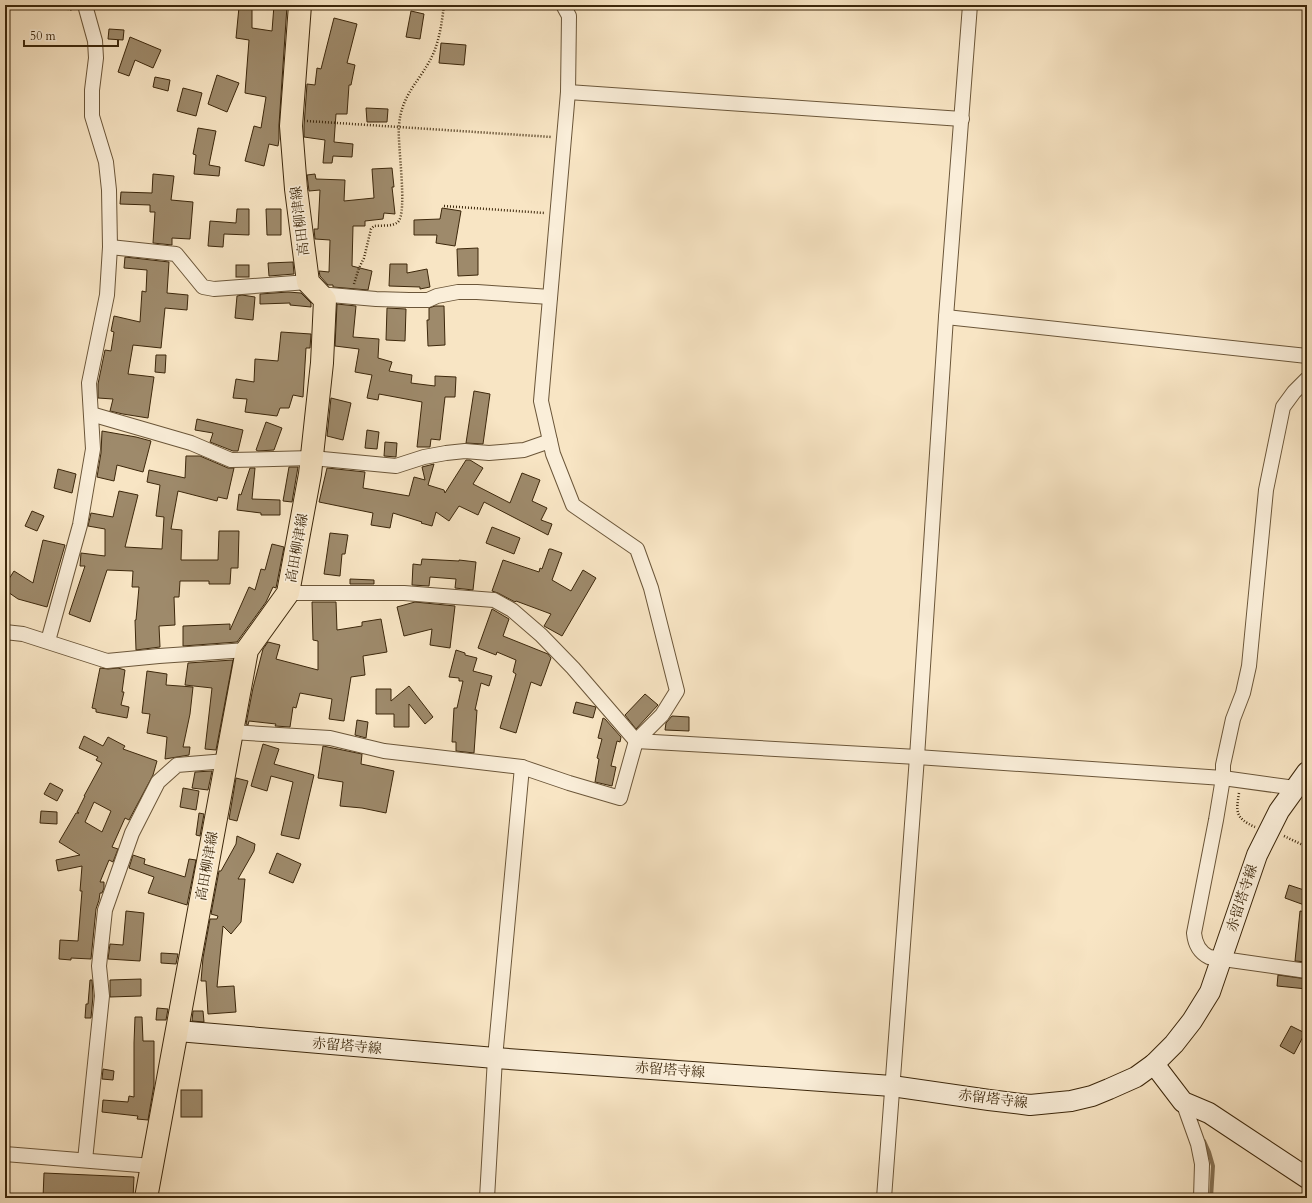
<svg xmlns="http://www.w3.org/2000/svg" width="1312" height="1203" font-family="Cardo,'Noto Serif JP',serif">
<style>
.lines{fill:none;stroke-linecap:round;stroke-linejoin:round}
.stream{stroke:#867254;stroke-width:4}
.building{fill:#9e8a6b;stroke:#3c270b;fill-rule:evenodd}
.street-casing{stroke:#6b5639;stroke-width:16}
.secondary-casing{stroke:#3c270b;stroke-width:22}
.primary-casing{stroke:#3c270b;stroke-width:24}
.path{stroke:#3c270b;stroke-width:2.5;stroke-dasharray:1 2;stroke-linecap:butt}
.street{stroke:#faeed9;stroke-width:14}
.secondary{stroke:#faeed9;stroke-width:20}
.primary{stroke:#f8e5c4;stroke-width:22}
.labels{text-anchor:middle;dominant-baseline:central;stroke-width:3.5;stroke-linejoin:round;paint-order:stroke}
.street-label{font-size:14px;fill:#3c270b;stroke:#faeed9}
</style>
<rect width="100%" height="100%" fill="#f8e5c4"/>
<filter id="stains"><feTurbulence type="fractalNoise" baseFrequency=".005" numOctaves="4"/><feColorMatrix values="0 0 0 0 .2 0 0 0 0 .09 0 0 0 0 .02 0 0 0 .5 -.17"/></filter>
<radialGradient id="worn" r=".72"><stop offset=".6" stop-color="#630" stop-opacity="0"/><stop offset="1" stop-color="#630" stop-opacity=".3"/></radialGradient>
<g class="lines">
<path class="stream" d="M1204,1141L1209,1152L1213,1166L1211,1198"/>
</g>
<g class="building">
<path d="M274,5L287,6L279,125V139L278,146L269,144L264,166L245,161L254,126L261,128L266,97L245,93L249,40L236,38L239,7L252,8V28L272,31Z"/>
<path d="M411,11L424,14L420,39L406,37Z"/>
<path d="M334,18L357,24L347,63L355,65L351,85H349L347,114H336L334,142L353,144L352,157L333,156L332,163H323L325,140L304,137V126L307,84L315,85L317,68L321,69Z"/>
<path d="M109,29L124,30L123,40L108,39Z"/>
<path d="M130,37L161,50L153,68L135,60L129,76L118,72Z"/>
<path d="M441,43L466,45L464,65L439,63Z"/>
<path d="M217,75L239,83L227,112L208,104Z"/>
<path d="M155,77L170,80L168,91L153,87Z"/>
<path d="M183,88L202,93L196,116L177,111Z"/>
<path d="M366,108L388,109L387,122H367Z"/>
<path d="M198,128L216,131L209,165L220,167L219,176L194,174L196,155L193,154Z"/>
<path d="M392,168L394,187H392L395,214L384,213L383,219L365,221V226H353L352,266L372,271L368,290L333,287V285H328L320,276L319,271L329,272L330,240L315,239L314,229H318L320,190L309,191L307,175L315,174L316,179L345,180L344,201L374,198L372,169Z"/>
<path d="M153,174L174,176L171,200L193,202L190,239L172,238V245L153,243L155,212H150V205L120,204L121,192L152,193Z"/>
<path d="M442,208L461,211L455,246L436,243L437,235H414V220L440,219Z"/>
<path d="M237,209H249V235L224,234L223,247L208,246L210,221L236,223Z"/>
<path d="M266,209H281V235H267Z"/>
<path d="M478,248V275L458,276L457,249Z"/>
<path d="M125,257L169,262L167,293L188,295L187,310L165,308L161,348L133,345L128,374L154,377L148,418L123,414L110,411L113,399L98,398V384L105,350L111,351L114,332L111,331L114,316L140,322L142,291L146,292L147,270L124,268Z"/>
<path d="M293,262L294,274L269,276L268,263Z"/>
<path d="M390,264H407V273L427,269L430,287L420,289V287L389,286Z"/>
<rect x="236" y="265" width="13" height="12"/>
<path d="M288,292L301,293L311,303V307L290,305V303L260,304V294Z"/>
<path d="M242,295L255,297L253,320L235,318L237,296Z"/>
<path d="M337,304L356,306L353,337L379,339L378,358L392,362L389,371L412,375L411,383L435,386V376L456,377L455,397H445L440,440L431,439L430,447H417L422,402L379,394L378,400L367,398L372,375L355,372L359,349L335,346Z"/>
<path d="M435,306H444L445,345L428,346L427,320H429V308Z"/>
<path d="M387,308L406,309L405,341L386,340Z"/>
<path d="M281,332L311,334L310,348H306L303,397L293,395L289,408H280L277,416L245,412L247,399L233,398L236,379L254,382L255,359L278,361Z"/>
<path d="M156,355H166L165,373L155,372Z"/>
<path d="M474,391L490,394L483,444L466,443Z"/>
<path d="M331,398L351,403L343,440L327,436Z"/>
<path d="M197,419L243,430L238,451H233L210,442L213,433L195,430Z"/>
<path d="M266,422L282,428L274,450L258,451L256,450Z"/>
<path d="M367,430L379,432L377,449L365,448Z"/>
<path d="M102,431L136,437L151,441L143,472L117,465L114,481L97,477L101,453Z"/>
<path d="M385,442L397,443L396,457L384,456Z"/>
<path d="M186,456H200L228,468H234L227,499L218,497L217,501L178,491L171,529L182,530L181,560H218L219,531H239L238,568H231L230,584H209V581H180L179,597H174L175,625L159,626L160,647L136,650L135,620H136L139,587H132L133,571L107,570L90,622L69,614L85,566H80L81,553L105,556V529L88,526L91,513L113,517L119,491L138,495L125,547L162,549L164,517L156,516L160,485L147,482L149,470L185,478Z"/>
<path d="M466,460H470L483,468L473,484L510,503L522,473L540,480L532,501L547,508L541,520L552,524L548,535L484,502L478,515L459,506L449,521L436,512L432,526L421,523L422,522L393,513L390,528L371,525L373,513L319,502L327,468L365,472L363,488L409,496L414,477L425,480L422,467L434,464L428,485L444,490L445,493Z"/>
<path d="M289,467H298L292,502L283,501Z"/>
<path d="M250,468H255L252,499L280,500V515H261V513L237,510L239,494L241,495Z"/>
<path d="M58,469L76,474L72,493L54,488Z"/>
<path d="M32,511L44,516L37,531L25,526Z"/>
<path d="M492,527L520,538L514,554L486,543Z"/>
<path d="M330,533L348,535L345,554H342L340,576L324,574Z"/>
<path d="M43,540L65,545L47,607L18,599L5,590V585L14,571L33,583Z"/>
<path d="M272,544L284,547L276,588L273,587L266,602L237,642L183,646V626L230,624V630L249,587L255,590L261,569L265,570Z"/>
<path d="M549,549H551L562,553L552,580L571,591L583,570L596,578L562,636L544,626L551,614L516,601L515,602L498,593L492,591L503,560L539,572L540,568L542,569Z"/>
<path d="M422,559L459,561V560L476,562L473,590L455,588L456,579L430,577L429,586L412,585L413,564L421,565Z"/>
<path d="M350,579L374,580V584H350Z"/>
<path d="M312,602H336L337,630L362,626V622L381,619L387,652L363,656L365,675L351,677L344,721L329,719L332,699L300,693L296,708L293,707L290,727L275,726L276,724L249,721L248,725L246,724L253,688L263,649L268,642L280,645L276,659L318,670V641L313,640Z"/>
<path d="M415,602L455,606L450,648L430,645L432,629L404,636L397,607Z"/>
<path d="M492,609L509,619L503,636L548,654L551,658L541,686L531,682L516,733L500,728L516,674L513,672L516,660L497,652L496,655L478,648Z"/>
<path d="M456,650L465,653V655L477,658L473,671L492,676L489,686L481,683L475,710H477L474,753L456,751V742H452L454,708H457L463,681H459V678L449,677Z"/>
<path d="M233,660L216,750L205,749L212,688L185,685L188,663Z"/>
<path d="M100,668L108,669L118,668L125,670L122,692H124L121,705L129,707L127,718L96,712V709L92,708Z"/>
<path d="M147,671L167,674L166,685L193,687L190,714L183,747H190L189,755L165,759L167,737L147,733L150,714L142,713Z"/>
<path d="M409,686L433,717L425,724L409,704V727H394V714H376V689H391V701Z"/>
<path d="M645,694L658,705L636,729L625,715Z"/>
<path d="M576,702L596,707L593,718L573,713Z"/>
<path d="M672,716L689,717V731L665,730L666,723Z"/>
<path d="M603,718L605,719L621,737L620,742L617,741L611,766L616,767L612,786L595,782L599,759L597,758L602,739L598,738Z"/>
<path d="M357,720L368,722L366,738L355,735Z"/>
<path d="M84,736L103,746L108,737L125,746L123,749L157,761L153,775L129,820L125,818L112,847L118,849L113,862L109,860L100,882H104V888L102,893H100L99,900L96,909L91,959L71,958V960L59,959L60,940L78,941L82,891H80L82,866L58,871L56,860L80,855L59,842L76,813H79L77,812L85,796H84L102,763L96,760L98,757L79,748ZM94,802L111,811L102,832L85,822Z"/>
<path d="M263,744L279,749L274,764L314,775L299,839L281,835L293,782L271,776L267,791L251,786Z"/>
<path d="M323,746L362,754L361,764L394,771L386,813L362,808L340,806L343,782L318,778Z"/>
<path d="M212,771L208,790L192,788L195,772Z"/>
<path d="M236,778L248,781L237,821L229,819Z"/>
<path d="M50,783L63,790L57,801L44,794Z"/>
<path d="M183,788L199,791L196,810L180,807Z"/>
<path d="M41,811L57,812V824L40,823Z"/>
<path d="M199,813L204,814L200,836L196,835Z"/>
<path d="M237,836L255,844L254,851L238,879H245L241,922L231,934L223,926L217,987L234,986L236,1012L208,1014L206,981H201L203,958L210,919H217L218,916L211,914L219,871H221L236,844Z"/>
<path d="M277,853L301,864L293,883L269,873Z"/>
<path d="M133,855L145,859L144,864L185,877L189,859L196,860L187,905L148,893L154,877L129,868Z"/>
<path d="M1289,885L1307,891V906L1285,898Z"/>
<path d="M126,911L144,913L140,961L108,959L110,944L123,945Z"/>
<path d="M1300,911L1307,912V962L1295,961Z"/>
<path d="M161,953L178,954L176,964L161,963Z"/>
<path d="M1278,975L1307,979V989L1277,986Z"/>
<path d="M141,979V996L110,997V980Z"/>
<path d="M90,980H92L93,996L91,1018H85L86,1004H88Z"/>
<path d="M157,1008L168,1009L166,1020H156Z"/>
<path d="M193,1011H203L204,1022L192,1021Z"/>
<path d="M135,1017H142L143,1041H154V1085L148,1120L137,1119L138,1116L102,1112L103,1100L128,1102L129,1096L134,1097V1043Z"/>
<path d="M1291,1026L1305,1033L1294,1054L1280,1046Z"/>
<path d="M103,1069L114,1071L113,1080L102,1079Z"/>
<rect x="181" y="1090" width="21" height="27"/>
<path d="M44,1173L134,1177L133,1198L58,1195L57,1198H43Z"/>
</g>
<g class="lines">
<defs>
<g id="street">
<path d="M568,92L962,119"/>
<path d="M110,247L176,254L203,287L214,289L308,282"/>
<path d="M319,294L376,299L409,300H428L437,296L458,292H477L550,297"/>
<path d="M946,317L1307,356"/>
<path d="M1307,379L1294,392L1283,407L1266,490L1249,666L1243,693L1233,719L1223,765V778L1216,820L1194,933C1195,944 1199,952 1209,957L1307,971"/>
<path d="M91,414L191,443L231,460L312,458L396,466L424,457L446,453L465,451L489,453L524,450L550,441"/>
<path d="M288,593H404L494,600L512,610L541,635L573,668L636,741L917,757L1223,778L1295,788"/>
<path d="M5,632L23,634L107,661L159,656L247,650"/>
<path d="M48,641L80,525L93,449L89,383L107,295L110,247L109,190L106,162L92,116V90L96,58L95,41L85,5"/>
<path d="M231,732L330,738L384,751L522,767L569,783L620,798L636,741L662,715L677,691L651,588L637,549L573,505L553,454L541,401L568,92L569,16L563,5"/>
<path d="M1183,1102L1198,1144L1202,1164L1201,1198"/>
<path d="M5,1154L152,1166"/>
<path d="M85,1160L102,996L99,966L105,910L132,833L158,782L177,765L226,761"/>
<path d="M487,1198L495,1058L522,767"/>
<path d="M884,1198L917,757L946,317L970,5"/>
</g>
<g id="secondary">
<path d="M178,1031L495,1058L892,1086L989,1100L1030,1105L1071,1101L1092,1096L1109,1089L1136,1077L1154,1064L1174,1044L1192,1021L1210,992L1257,855L1279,811L1307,772"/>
<path d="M1154,1064L1183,1102L1209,1113L1307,1178"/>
</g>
<path id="primary" d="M146,1198L247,650L288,593L310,474L322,363L325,300L308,282L296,189L291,126L300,5"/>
</defs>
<use href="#street" class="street-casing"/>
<use href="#secondary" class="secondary-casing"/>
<use href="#primary" class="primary-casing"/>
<g class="path">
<path d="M50,5L73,10"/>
<path d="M307,121L552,137"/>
<path d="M444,206L545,213"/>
<path d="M354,284L359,268L364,258L371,229L374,226C381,225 392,227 398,222C408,212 397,143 399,126C401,93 422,80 434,52C440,37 442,21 444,5"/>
<path d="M1239,793C1236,812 1235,818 1255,827"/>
<path d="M1284,836L1307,847"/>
</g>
<use href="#street" class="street"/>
<use href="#secondary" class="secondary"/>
<use href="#primary" class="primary"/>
</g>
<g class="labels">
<g class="street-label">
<text transform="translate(300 221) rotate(-97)">高田柳津線</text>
<text transform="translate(297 548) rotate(-80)">高田柳津線</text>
<text transform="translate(207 866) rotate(-80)">高田柳津線</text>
<text transform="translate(1242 898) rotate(-72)">赤留塔寺線</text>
<text transform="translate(347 1046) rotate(5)">赤留塔寺線</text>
<text transform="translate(670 1070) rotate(4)">赤留塔寺線</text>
<text transform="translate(993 1099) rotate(7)">赤留塔寺線</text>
</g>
</g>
<rect width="1312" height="1203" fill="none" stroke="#f8e5c4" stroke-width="20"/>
<rect x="6" y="6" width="1300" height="1191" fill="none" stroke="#3c270b" stroke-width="2"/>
<rect x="10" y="10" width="1292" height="1183" fill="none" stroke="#3c270b"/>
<path d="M24 40v6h94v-6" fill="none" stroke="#3c270b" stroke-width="2"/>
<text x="30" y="40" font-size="12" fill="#3c270b" stroke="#faeed9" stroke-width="3" paint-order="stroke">50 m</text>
<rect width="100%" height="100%" filter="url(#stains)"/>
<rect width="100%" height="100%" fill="url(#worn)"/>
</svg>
